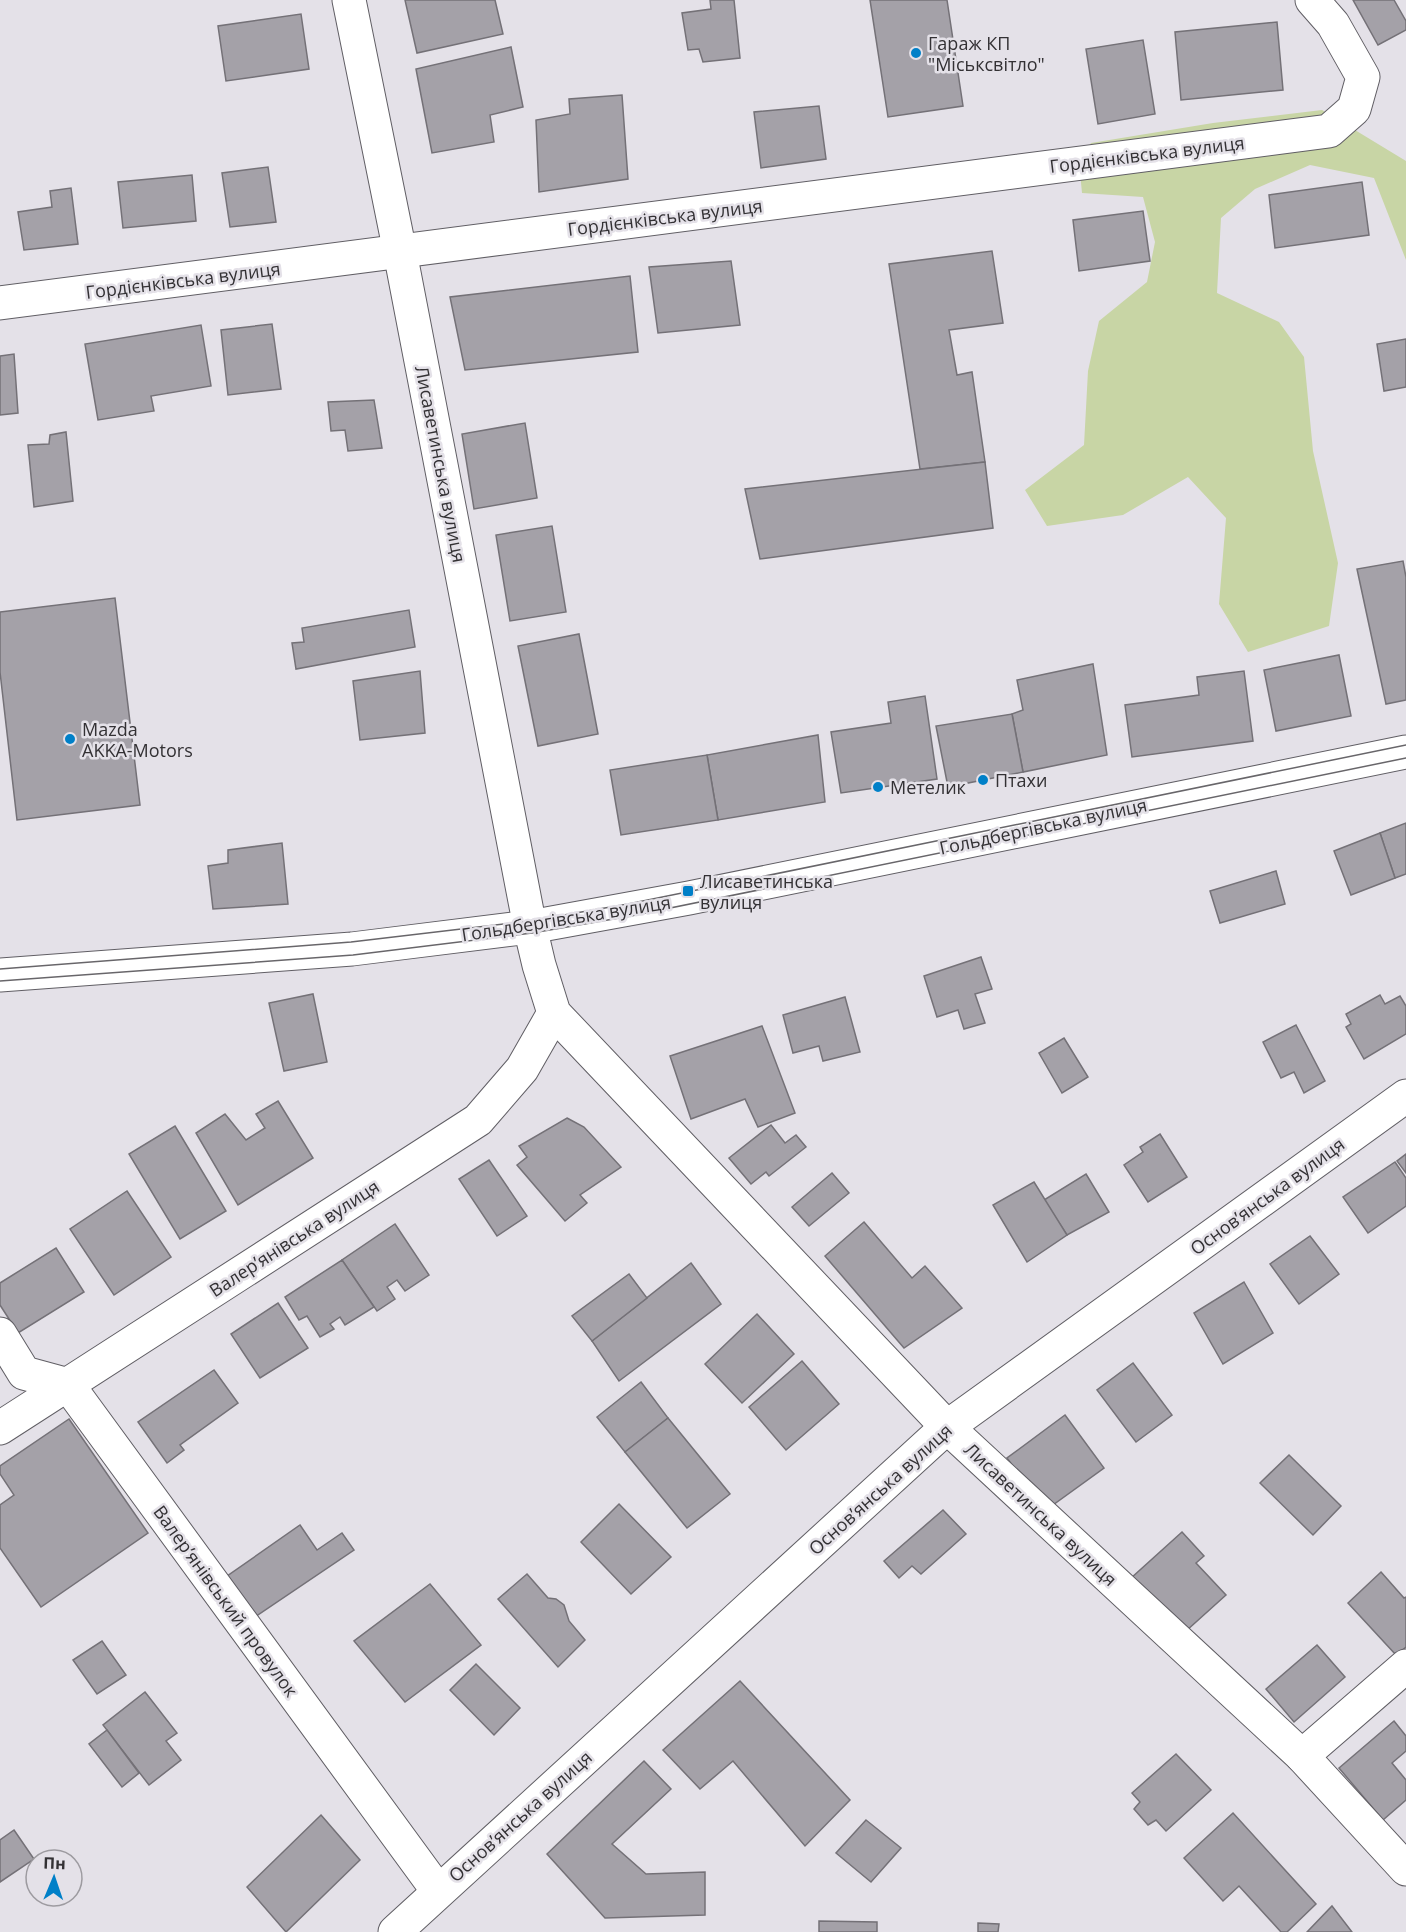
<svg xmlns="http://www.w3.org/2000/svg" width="1406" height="1932" font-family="'Open Sans',sans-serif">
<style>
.green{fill:#c8d5a5}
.building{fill:#a4a1a8;stroke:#747177;stroke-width:1.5}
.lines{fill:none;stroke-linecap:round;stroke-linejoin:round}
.minor-casing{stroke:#605e64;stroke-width:35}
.major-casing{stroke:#605e64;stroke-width:35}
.minor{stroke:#fff;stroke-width:33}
.major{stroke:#fff;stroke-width:33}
.tram{stroke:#68666a;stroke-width:1.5}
.poi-dot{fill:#0080c8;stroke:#e4e1e8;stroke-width:2}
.labels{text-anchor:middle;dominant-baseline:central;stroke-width:5;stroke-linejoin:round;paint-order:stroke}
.poi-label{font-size:18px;fill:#333134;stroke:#e4e1e8;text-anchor:start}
.street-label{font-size:18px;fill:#333134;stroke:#e4e1e8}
</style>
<rect width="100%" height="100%" fill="#e4e1e8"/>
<path class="green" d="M1322,110L1406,161V260L1374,178L1310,165L1255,189L1221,218L1217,293L1279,322L1304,357L1313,451L1338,563L1329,626L1248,652L1219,604L1226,518L1188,477L1123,515L1047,526L1025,490L1084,445L1088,371L1099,321L1147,282L1155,242L1143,197L1082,193L1079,162L1091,143L1213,123Z"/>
<g class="building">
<path d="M405,0H495L503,34L417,53Z"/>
<path d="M710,0H734L740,58L703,62L699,49L688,50L682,13L711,9Z"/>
<path d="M870,0H947L963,106L888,117Z"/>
<path d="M1353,0H1394L1406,21V30L1378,45Z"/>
<path d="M301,14L309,69L226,81L218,26Z"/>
<path d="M1277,22L1283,90L1181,100L1175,32Z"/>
<path d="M1143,40L1155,114L1098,124L1086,49Z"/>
<path d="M511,47L523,107L490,115L494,142L432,153L416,69Z"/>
<path d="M622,95L628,179L539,192L536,120L570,114L569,99Z"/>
<path d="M819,106L826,159L761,168L754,112Z"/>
<path d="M268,167L276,222L230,227L222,173Z"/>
<path d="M192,175L196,221L123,228L118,182Z"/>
<path d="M1362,182L1369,235L1275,248L1269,195Z"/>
<path d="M71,188L78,244L24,250L18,212L52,207L50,191Z"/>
<path d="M1143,211L1150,261L1079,271L1073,220Z"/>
<path d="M992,251L1003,323L949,330L957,375L972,372L985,462L920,469L889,264Z"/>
<path d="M731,261L740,325L658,333L649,267Z"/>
<path d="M630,276L638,352L465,370L450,297Z"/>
<path d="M272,324L281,389L228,395L221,330Z"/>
<path d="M201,325L211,386L151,396L154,411L98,420L85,344Z"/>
<path d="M1406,339V387L1384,391L1377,344Z"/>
<path d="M14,354L18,413L0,415V356Z"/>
<path d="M374,400L382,448L348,451L345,430L331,431L328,402Z"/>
<path d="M525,423L537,498L474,509L462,434Z"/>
<path d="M66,432L73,501L34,507L28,445L49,444L50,435Z"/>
<path d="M985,462L993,528L760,559L745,489Z"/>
<path d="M552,526L566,612L510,621L496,535Z"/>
<path d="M1403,561L1406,577V700L1386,704L1357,569Z"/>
<path d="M115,598L140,805L17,820L0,672V612Z"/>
<path d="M409,610L415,647L296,669L292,643L304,642L302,628Z"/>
<path d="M579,634L598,734L538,746L518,646Z"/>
<path d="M1339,655L1351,716L1276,731L1264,670Z"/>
<path d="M1093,664L1107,755L1023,772L1012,714L1023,710L1017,680Z"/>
<path d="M420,671L425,733L360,740L353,681Z"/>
<path d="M1244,671L1253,741L1132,757L1125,705L1199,695L1197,677Z"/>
<path d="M925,696L937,779L841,793L831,732L891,723L888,702Z"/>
<path d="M1012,714L1023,772L948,787L936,726Z"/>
<path d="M818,735L825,802L718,820L707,755Z"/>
<path d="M707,755L718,820L621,835L610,770Z"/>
<path d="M1406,823V874L1395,878L1380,833Z"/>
<path d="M1380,833L1395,878L1351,895L1334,851Z"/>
<path d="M282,843L288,904L213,909L208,866L228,863V850Z"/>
<path d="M1276,871L1285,904L1220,923L1210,891Z"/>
<path d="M981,957L992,989L975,994L985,1023L964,1029L958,1010L937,1017L924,976Z"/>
<path d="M313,994L327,1062L284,1071L269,1003Z"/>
<path d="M1380,995L1385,1004L1400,996L1406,1006V1034L1364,1059L1346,1027L1351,1024L1346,1014Z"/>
<path d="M845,997L860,1052L823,1061L819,1046L793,1053L783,1015Z"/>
<path d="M1296,1025L1325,1081L1304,1093L1294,1072L1281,1078L1263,1042Z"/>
<path d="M762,1026L795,1113L758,1127L745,1099L691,1119L670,1056Z"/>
<path d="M1064,1038L1088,1077L1062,1093L1039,1053Z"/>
<path d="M278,1101L313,1158L238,1205L196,1133L225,1114L246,1140L265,1128L256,1114Z"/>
<path d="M567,1118L584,1127L621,1167L580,1195L587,1203L565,1221L517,1165L527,1157L519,1146Z"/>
<path d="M771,1125L785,1143L796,1135L806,1147L769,1176L766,1172L751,1184L729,1158Z"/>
<path d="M175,1126L226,1211L180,1239L129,1154Z"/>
<path d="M1160,1134L1187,1177L1148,1202L1124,1165L1143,1152L1140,1147Z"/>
<path d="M1406,1154V1173L1397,1161Z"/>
<path d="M489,1160L527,1216L497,1236L459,1179Z"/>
<path d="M1395,1162L1406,1178V1206L1368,1233L1343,1197Z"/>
<path d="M832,1173L849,1193L809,1226L792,1207Z"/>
<path d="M1086,1174L1109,1212L1067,1235L1044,1200Z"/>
<path d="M1034,1182L1067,1235L1027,1262L993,1205Z"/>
<path d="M127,1191L171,1257L114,1295L70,1229Z"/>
<path d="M864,1222L912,1278L925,1266L962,1308L904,1348L825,1256Z"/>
<path d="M395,1224L429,1275L405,1291L397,1280L387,1287L395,1299L377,1311L342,1260Z"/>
<path d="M1310,1236L1339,1274L1299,1304L1270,1264Z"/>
<path d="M56,1248L84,1292L18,1333L0,1305V1283Z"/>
<path d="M342,1260L374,1307L345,1325L340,1317L330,1324L334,1329L320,1337L307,1316L299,1320L285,1297Z"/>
<path d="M691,1263L721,1304L619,1381L592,1341Z"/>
<path d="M629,1274L647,1298L592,1341L572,1316Z"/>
<path d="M1244,1282L1273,1333L1223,1364L1194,1313Z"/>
<path d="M278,1303L308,1348L260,1378L231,1334Z"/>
<path d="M757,1314L794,1354L742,1403L705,1364Z"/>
<path d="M802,1361L839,1404L786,1450L749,1407Z"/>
<path d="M1133,1363L1172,1415L1136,1442L1097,1390Z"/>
<path d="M214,1370L238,1403L180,1445L184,1450L167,1463L138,1422Z"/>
<path d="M641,1382L668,1418L625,1452L597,1417Z"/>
<path d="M1065,1415L1104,1468L1046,1510L1007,1458Z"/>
<path d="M668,1418L730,1494L687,1528L625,1452Z"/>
<path d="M69,1419L148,1533L41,1607L0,1548V1505L14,1495L0,1474V1466Z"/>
<path d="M1289,1455L1341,1506L1313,1535L1260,1483Z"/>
<path d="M619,1504L671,1557L631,1594L581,1542Z"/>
<path d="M943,1510L966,1534L921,1574L912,1566L899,1578L884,1561Z"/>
<path d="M300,1525L317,1550L342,1533L354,1550L249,1621L220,1581Z"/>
<path d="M1182,1532L1204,1556L1196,1563L1226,1595L1186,1631L1130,1579Z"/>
<path d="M1381,1572L1404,1598L1406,1597V1647L1396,1655L1348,1603Z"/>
<path d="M527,1574L548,1598L556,1599L564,1605L569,1621L585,1640L558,1667L498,1599Z"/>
<path d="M430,1584L481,1645L405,1702L354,1641Z"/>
<path d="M102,1641L126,1675L97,1694L73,1660Z"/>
<path d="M1317,1645L1345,1677L1294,1722L1266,1689Z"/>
<path d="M476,1664L520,1708L494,1735L450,1690Z"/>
<path d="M740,1681L850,1800L805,1846L733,1761L700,1789L663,1750Z"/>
<path d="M145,1692L177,1733L166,1741L181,1760L149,1785L103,1725Z"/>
<path d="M1394,1721L1406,1736V1751L1392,1763L1406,1780V1800L1383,1820L1339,1768Z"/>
<path d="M107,1730L139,1773L122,1787L89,1744Z"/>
<path d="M1176,1754L1211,1790L1166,1831L1156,1820L1148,1825L1134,1809L1140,1802L1132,1793Z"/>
<path d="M644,1761L671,1789L612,1844L646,1874L705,1872V1915L605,1918L547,1854Z"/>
<path d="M1233,1813L1316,1904L1287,1932H1281L1239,1886L1223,1901L1184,1858Z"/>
<path d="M321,1815L360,1860L286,1932L247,1887Z"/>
<path d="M866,1820L901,1848L871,1882L836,1853Z"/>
<path d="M14,1830L34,1859L0,1882V1840Z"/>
<path d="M1332,1906L1352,1932H1307Z"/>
<path d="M819,1921L877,1922V1932H819Z"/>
<path d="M978,1923L999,1924L998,1932H978Z"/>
</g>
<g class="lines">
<defs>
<g id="minor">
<path d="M349,0L400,252L530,927L539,965L554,1013L947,1427L1302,1756L1406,1869"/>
<path d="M0,303L1329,131L1354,109L1363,77L1333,24L1312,0"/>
<path d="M0,1334L24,1373L68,1385L438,1891"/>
<path d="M0,1428L478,1120L522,1069L554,1013"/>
<path d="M1302,1756L1406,1666"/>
<path d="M395,1932L947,1427L1406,1096"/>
</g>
<path id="major" d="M0,975L352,949L530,927L689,898L1406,752"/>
</defs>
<use href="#minor" class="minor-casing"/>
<use href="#major" class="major-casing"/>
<use href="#minor" class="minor"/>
<use href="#major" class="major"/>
<g class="tram">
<path d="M0,969L351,942L529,921L628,904L1406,745"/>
<path d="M0,981L353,955L532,933L631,916L1406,758"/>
</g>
</g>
<g class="poi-dot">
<circle cx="916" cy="53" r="6"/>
<circle cx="70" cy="739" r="6"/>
<circle cx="983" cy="780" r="6"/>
<circle cx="878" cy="787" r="6"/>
<rect x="682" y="885" width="12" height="12" rx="3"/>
</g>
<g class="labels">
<g class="poi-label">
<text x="928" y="43">Гараж КП<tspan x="928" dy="21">"Міськсвітло"</tspan></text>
<text x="82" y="729">Mazda<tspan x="82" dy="21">AKKA-Motors</tspan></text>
<text x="995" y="780">Птахи</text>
<text x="890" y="787">Метелик</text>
<text x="700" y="881">Лисаветинська<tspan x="700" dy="21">вулиця</tspan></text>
</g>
<g class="street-label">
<text transform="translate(1147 154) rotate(-7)">Гордієнківська вулиця</text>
<text transform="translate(665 217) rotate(-7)">Гордієнківська вулиця</text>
<text transform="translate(183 280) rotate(-7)">Гордієнківська вулиця</text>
<text transform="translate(441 464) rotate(79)">Лисаветинська вулиця</text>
<text transform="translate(1043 826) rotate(-12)">Гольдбергівська вулиця</text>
<text transform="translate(566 918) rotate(-9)">Гольдбергівська вулиця</text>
<text transform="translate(1267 1196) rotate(-36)">Основ’янська вулиця</text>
<text transform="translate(294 1238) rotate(-33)">Валер’янівська вулиця</text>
<text transform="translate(880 1489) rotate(-42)">Основ’янська вулиця</text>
<text transform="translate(1041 1514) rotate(43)">Лисаветинська вулиця</text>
<text transform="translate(226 1601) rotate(54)">Валер’янівський провулок</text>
<text transform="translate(520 1816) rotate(-42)">Основ’янська вулиця</text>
</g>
</g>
<g transform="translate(54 1878) rotate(2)"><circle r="28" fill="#e4e1e8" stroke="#9d9ba0" stroke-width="1.5"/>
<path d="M0-4.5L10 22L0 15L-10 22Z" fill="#0080c8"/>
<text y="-9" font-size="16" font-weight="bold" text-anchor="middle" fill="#333134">Пн</text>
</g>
</svg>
